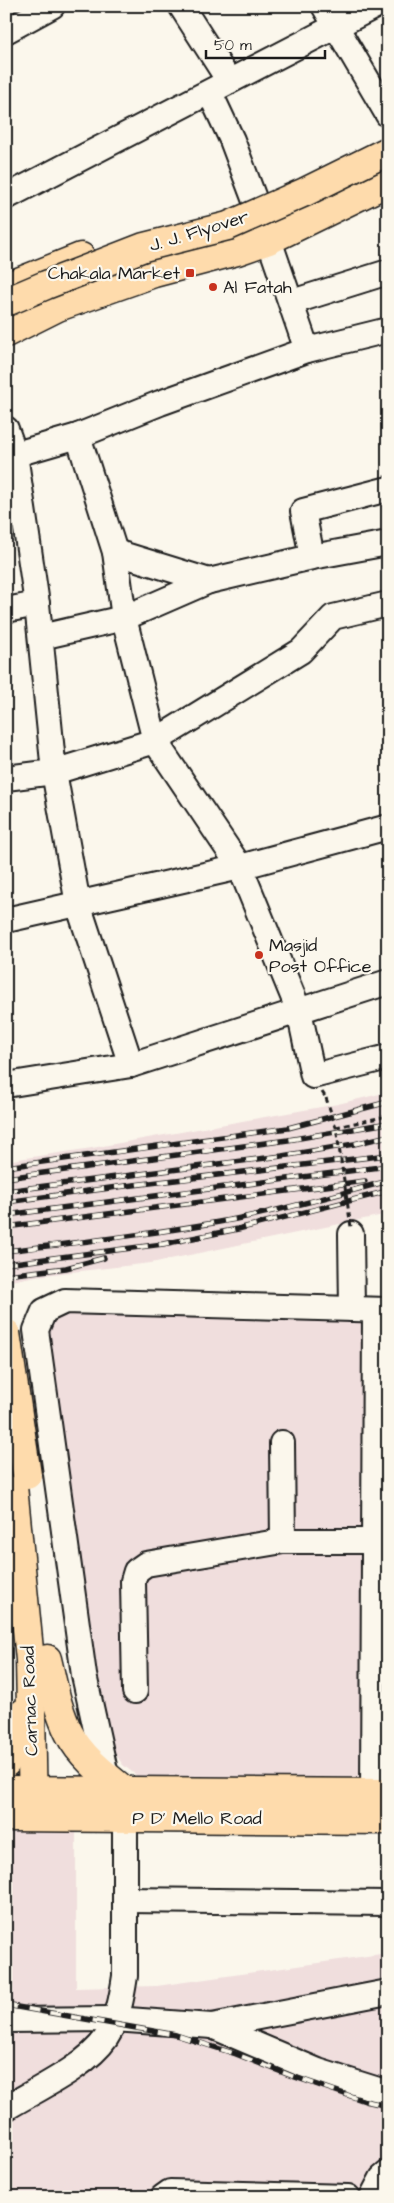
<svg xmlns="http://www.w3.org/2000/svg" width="394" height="2203" font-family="'Architects Daughter',sans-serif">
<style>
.built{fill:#f0dedd}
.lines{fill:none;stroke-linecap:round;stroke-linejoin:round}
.minor-casing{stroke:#1c1c1c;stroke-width:28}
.major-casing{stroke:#1c1c1c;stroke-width:31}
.path{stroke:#1c1c1c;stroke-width:3;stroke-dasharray:5 4;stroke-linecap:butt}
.minor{stroke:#fbf7ec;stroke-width:24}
.major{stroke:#fedbac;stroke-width:28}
.rail-casing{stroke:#1c1c1c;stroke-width:5.5}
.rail{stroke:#fbf7ec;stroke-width:4;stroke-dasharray:11;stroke-linecap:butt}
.major-bridge-casing{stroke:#1c1c1c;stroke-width:31;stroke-linecap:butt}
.path-bridge{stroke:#1c1c1c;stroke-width:3;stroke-dasharray:5 4;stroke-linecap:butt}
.major-bridge{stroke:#fedbac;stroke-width:28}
.poi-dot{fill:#c8321e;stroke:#fbf7ec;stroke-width:2}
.labels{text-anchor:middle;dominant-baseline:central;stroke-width:4.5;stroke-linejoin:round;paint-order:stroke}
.street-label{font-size:18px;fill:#1c1c1c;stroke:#fbf7ec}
.poi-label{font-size:18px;fill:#1c1c1c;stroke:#fbf7ec;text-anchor:start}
</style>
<rect width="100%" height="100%" fill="#fbf7ec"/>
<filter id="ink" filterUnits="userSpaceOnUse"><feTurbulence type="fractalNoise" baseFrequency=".02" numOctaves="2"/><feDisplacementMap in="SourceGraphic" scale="10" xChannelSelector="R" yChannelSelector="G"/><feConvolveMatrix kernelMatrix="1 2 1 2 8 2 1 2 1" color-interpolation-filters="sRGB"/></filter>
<g filter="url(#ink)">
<g class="built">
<path d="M388,1092V1214L151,1263L36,1276L6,1282V1161L92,1148L338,1104Z"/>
<path d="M69,1307L366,1315L365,1778L141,1779L123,1765L106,1740L98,1708L46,1331L53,1316Z"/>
<path d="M76,1831V1988L157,1986L388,1953V2197H6V1832Z"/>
</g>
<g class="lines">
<defs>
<g id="minor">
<path d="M181,6L229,81"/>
<path d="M324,6L388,115"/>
<path d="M6,31L52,6"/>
<path d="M210,93L232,140L255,201"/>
<path d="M6,197L375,6"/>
<path d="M269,240L307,350"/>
<path d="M292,302L388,272"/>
<path d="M6,429L15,454L37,604L54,772L78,904L131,1065"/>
<path d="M78,436L115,552L124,618L155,741L240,867L299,1011L313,1076L388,1057"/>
<path d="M6,457L78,436L160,403L307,350L388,330"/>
<path d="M115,552L209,581L312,557L303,511L388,489"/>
<path d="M312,557L388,543"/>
<path d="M6,610L37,604"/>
<path d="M41,637L124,618L209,581"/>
<path d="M6,778L54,772L155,741L301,651L333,617L388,604"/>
<path d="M6,920L240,867L388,827"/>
<path d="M6,1085L131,1065L388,982"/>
<path d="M351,1234L352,1309"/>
<path d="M282,1443L283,1541"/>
<path d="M135,1691L133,1581L136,1571L146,1564L283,1541H374"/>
<path d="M106,1775L84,1675L36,1330L44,1311L65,1301L388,1310"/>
<path d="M373,1793L375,1310"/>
<path d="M125,1900L388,1903"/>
<path d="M6,2020L114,2019L212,2026L388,1992"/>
<path d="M212,2026L318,2071L388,2093"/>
<path d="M6,2108C37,2089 86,2067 106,2038C118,2020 122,1996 125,1976V1801"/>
<path d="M163,2197L170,2192L348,2197"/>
<path d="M372,2197L382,2178L388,2173"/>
</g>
<g id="major">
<path d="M6,287L81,257"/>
<path d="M6,333L58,307L154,273L237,251L269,240L388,182"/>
<path d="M6,1437L12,1476L30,1660L33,1809"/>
<path d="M47,1659C53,1684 57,1709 69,1733C80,1756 105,1775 125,1791"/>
<path d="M6,1763L17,1736L23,1713"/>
<path d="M6,1790L388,1793"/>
<path d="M6,1817L388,1820"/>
</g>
</defs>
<use href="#minor" class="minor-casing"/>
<use href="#major" class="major-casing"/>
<g class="path">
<path d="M322,1092L326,1098"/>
<path d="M336,1127L388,1116"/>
</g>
<use href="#minor" class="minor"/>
<use href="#major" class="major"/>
<defs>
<g id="rail">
<path d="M6,1167L288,1128L388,1102"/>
<path d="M6,1178L288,1140L388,1123"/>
<path d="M6,1191L282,1156L354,1144L388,1136"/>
<path d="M6,1202L125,1186L388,1155"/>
<path d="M6,1215L388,1166"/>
<path d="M6,1227L365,1181"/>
<path d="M6,1251C83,1242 160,1233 236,1219C287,1209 338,1194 388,1181"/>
<path d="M6,1264L163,1244L238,1229L388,1191"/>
<path d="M6,1275L66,1268L104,1258"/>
<path d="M6,2005L176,2035L236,2054L292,2076L365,2101L388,2106"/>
</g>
</defs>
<use href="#rail" class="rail-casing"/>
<use href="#rail" class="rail"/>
<defs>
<g id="major-bridge">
<path d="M6,302L46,285L144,247L228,226L305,192L388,151"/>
<path d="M6,1333L27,1475"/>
</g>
</defs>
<use href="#major-bridge" class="major-bridge-casing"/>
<path class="path-bridge" d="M326,1098L336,1127L351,1227"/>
<use href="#major-bridge" class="major-bridge"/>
</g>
</g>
<g class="poi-dot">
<rect x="185" y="268" width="10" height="10" rx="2.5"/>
<circle cx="213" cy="287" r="5"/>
<circle cx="259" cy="955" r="5"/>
</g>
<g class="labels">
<g class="street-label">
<text transform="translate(199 231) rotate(-17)">J. J. Flyover</text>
<text transform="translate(30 1701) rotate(-92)">Carnac Road</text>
<text x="197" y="1818">P D' Mello Road</text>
</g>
<g class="poi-label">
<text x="180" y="273" text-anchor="end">Chakala Market</text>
<text x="223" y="287">Al Fatah</text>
<text x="269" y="945">Masjid<tspan x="269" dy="21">Post Office</tspan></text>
</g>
</g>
<rect width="394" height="2203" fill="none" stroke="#fbf7ec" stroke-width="25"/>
<rect x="12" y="12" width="369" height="2178" fill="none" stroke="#1c1c1c" stroke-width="2" filter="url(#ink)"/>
<path d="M206 50v8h119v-8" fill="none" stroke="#1c1c1c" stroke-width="2.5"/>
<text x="214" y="50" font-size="15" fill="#1c1c1c" stroke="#fbf7ec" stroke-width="4" paint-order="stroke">50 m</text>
</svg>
